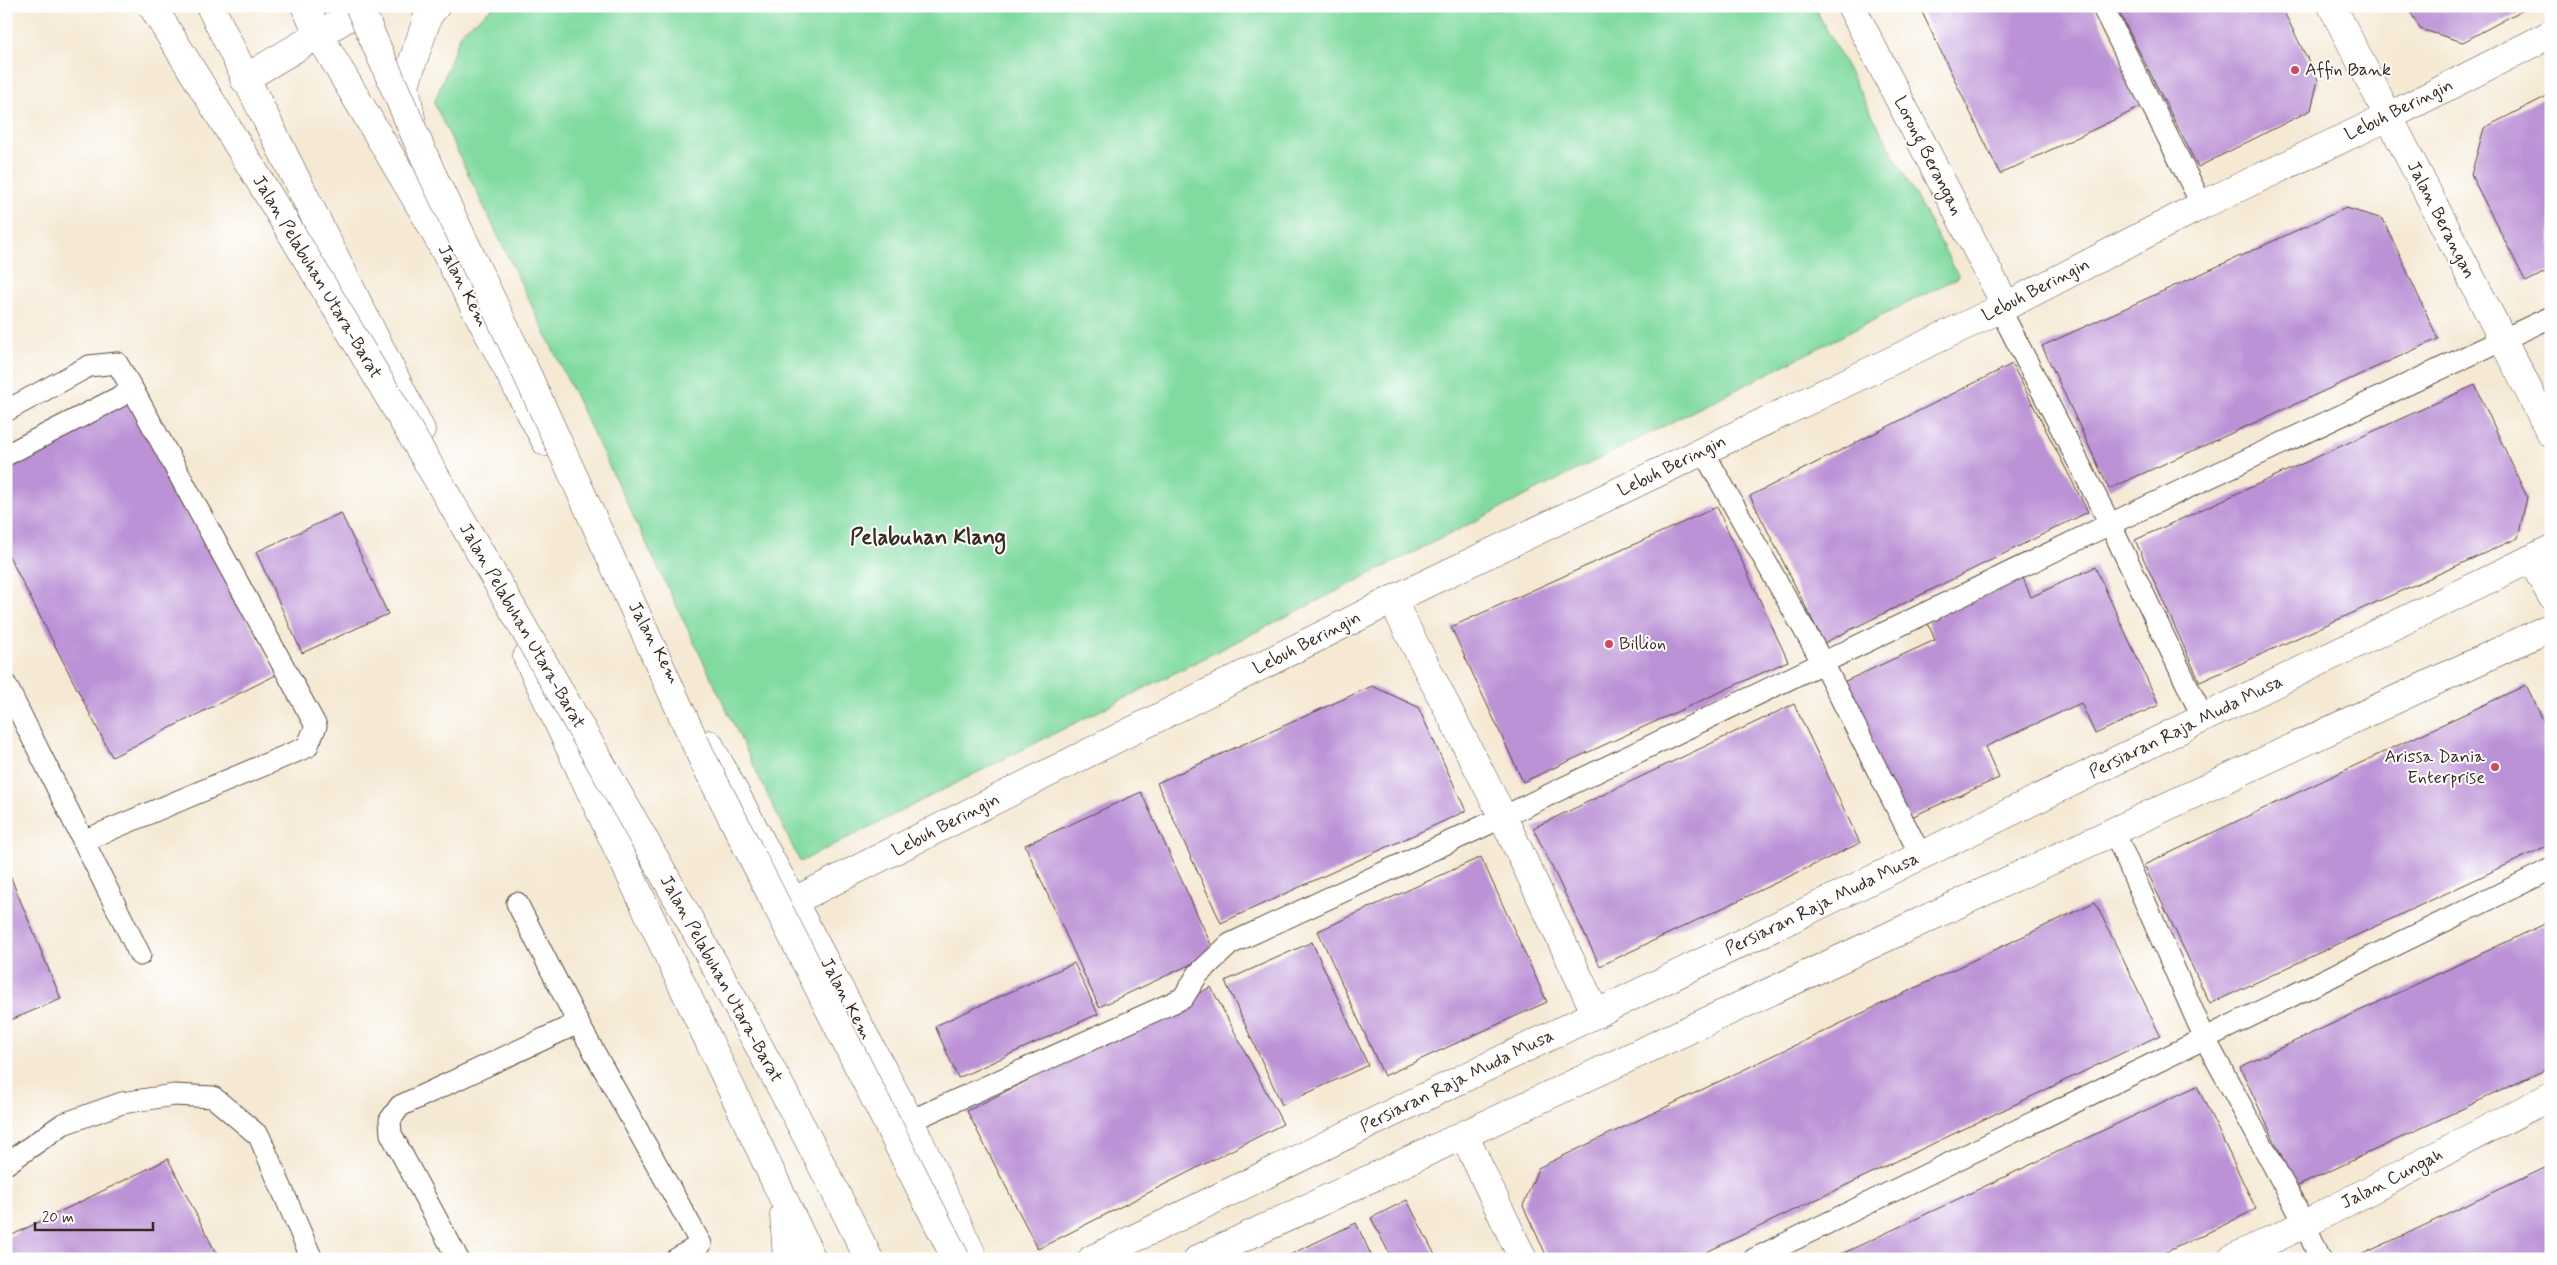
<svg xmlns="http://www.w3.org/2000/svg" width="2557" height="1265" font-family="Mynerve,sans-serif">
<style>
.green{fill:#81dba1;stroke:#5e8260}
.building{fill:#bb92d6}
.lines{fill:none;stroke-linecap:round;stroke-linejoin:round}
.lane-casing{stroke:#574739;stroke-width:23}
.street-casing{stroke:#574739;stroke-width:29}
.secondary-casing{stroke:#574739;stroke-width:29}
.lane{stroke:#fff;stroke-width:21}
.street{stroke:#fff;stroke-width:28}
.secondary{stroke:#fff;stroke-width:28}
.primary-bridge-casing{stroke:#574739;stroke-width:29;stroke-linecap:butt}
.primary-bridge{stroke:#fff;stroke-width:28}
.poi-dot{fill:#d1495b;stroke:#fff;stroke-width:2}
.labels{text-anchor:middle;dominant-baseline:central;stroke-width:4;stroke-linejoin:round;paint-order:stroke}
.poi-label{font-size:18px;fill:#3b2a1e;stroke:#fff;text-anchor:start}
.street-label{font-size:18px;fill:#3b2a1e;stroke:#fff}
.district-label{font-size:22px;font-weight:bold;fill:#3b2a1e;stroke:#fff}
</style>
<rect width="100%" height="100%" fill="#fff"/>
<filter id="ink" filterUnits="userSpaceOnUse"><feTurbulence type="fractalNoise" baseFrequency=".02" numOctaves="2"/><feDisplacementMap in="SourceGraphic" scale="10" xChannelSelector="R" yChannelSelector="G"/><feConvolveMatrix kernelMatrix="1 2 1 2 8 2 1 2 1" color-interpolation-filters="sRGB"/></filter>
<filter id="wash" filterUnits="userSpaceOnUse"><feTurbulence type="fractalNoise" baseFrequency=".0096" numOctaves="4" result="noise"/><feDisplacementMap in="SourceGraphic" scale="20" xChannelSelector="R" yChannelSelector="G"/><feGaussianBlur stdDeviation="1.12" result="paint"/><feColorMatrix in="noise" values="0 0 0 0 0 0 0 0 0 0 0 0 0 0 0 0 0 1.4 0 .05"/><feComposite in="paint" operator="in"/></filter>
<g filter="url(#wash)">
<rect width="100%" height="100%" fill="#f5e9d4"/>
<path class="green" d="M495,6H1814L1959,277L800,862L434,103L462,31Z"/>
<g id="blocks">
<g class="building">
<path d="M1919,6H2093L2141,107L2000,174Z"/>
<path d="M2116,6H2281L2318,80L2311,110L2198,167Z"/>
<path d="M2407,6H2530L2463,42L2420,29Z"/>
<path d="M2551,94V269L2526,282L2471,175L2484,128Z"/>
<path d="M2346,208L2383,219L2438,339L2109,489L2042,346Z"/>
<path d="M2012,364L2088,512L1824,643L1750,496Z"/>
<path d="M2475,385L2527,497L2518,538L2200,682L2135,540Z"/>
<path d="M134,398L276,675L112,757L6,550V463Z"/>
<path d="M1717,507L1788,661L1523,782L1451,627Z"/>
<path d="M341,513L388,614L302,653L256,552Z"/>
<path d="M2095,567L2159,705L2095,734L2081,703L1985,747L1999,778L1902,821L1839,684L1935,640L1927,621L2023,578L2031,597Z"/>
<path d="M2526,685L2551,736V844L2210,1004L2144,865Z"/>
<path d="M1372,686L1418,707L1466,811L1221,923L1157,783Z"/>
<path d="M1794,704L1860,843L1600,966L1533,828Z"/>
<path d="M1141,792L1215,953L1099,1007L1025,845Z"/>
<path d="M1481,857L1547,1002L1384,1076L1318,931Z"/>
<path d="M6,866L61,999L6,1022Z"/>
<path d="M2095,902L2160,1035L1692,1259H1548L1523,1206L1538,1168Z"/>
<path d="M2551,921V1067L2296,1187L2240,1067Z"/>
<path d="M1312,942L1368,1065L1282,1105L1225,981Z"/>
<path d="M1074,963L1098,1014L958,1078L935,1026Z"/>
<path d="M1211,987L1283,1124L1038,1249L967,1111Z"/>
<path d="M2197,1086L2256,1209L2222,1226L2151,1259H1831Z"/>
<path d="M168,1159L219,1259H6V1238Z"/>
<path d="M2551,1165V1259H2352L2404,1235Z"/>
<path d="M1407,1200L1437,1259H1392L1371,1218Z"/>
<path d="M1356,1223L1373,1259H1281L1325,1238Z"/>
</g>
</g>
</g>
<g filter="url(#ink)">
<use href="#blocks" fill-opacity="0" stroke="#574739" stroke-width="1"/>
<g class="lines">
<defs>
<g id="lane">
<path d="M2102,6L2202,205"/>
<path d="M2000,309L2110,524L2203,718"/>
<path d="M6,411L89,366L117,363L133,390L6,455"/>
<path d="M1703,451L1823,663L1921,856"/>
<path d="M6,685L140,955"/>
<path d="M2114,831L2205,1039L2305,1224L2320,1259"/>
<path d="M83,841L307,747L316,726L133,390"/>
<path d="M517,903L578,1023L701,1244L676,1259"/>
<path d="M910,1121L1183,998L1198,974L1230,944L1503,817L2110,524L2551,317"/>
<path d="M6,1164L63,1124L122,1103L174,1095L213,1097L259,1136L312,1259"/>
<path d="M458,1259L391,1134L390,1120L400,1106L578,1023"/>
<path d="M1754,1259L2551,869"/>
</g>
<g id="street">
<path d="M1851,6L2006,306"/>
<path d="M2332,6L2551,434"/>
<path d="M244,79L367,6"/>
<path d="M2531,559L2551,595"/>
<path d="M1392,600L1503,817L1596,1014"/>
<path d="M794,901L1392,600L2006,306L2202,205L2388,117L2551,34"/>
<path d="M1464,1135L1523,1259"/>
<path d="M2231,1259L2305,1224L2551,1096"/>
</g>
<g id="secondary">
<path d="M210,6L421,430"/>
<path d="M305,6L319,35L430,223L546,442"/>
<path d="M411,118L405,85L428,16L436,6"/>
<path d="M527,657L812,1259"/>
<path d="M709,744L910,1121L974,1259"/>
<path d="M784,1215L787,1259"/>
<path d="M1092,1259L2551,549"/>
<path d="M1198,1259L2551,627"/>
</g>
</defs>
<use href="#lane" class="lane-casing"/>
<use href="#street" class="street-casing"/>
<use href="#secondary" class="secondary-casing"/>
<use href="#lane" class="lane"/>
<use href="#street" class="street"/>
<use href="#secondary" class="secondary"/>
<defs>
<g id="primary-bridge">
<path d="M152,6C297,238 436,474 571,711C674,891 777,1072 869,1259"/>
<path d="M359,6L432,174L526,372L703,760L956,1259"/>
</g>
</defs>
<use href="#primary-bridge" class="primary-bridge-casing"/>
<use href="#primary-bridge" class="primary-bridge"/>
</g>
</g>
<g class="poi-dot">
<circle cx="2295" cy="70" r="5"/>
<circle cx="1609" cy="644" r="5"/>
<circle cx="2495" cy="767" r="5"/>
</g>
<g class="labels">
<g class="poi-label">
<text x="2305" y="70">Affin Bank</text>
<text x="1619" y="644">Billion</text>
<text x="2485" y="757" text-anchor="end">Arissa Dania<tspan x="2485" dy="21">Enterprise</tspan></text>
</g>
<g class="street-label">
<text transform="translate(2399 110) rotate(-26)">Lebuh Beringin</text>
<text transform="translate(1928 156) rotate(63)">Lorong Berangan</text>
<text transform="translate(2441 220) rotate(63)">Jalan Berangan</text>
<text transform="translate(317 277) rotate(59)">Jalan Pelabuhan Utara-Barat</text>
<text transform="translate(463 286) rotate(63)">Jalan Kem</text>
<text transform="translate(2036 290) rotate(-27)">Lebuh Beringin</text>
<text transform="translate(1672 466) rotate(-26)">Lebuh Beringin</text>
<text transform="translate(522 626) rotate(60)">Jalan Pelabuhan Utara-Barat</text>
<text transform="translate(654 643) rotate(62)">Jalan Kem</text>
<text transform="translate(1307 643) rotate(-27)">Lebuh Beringin</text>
<text transform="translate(2186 727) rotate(-26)">Persiaran Raja Muda Musa</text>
<text transform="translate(946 825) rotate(-27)">Lebuh Beringin</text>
<text transform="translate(1822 904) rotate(-26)">Persiaran Raja Muda Musa</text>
<text transform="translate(721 979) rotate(61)">Jalan Pelabuhan Utara-Barat</text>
<text transform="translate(846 999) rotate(62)">Jalan Kem</text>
<text transform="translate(1457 1081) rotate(-26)">Persiaran Raja Muda Musa</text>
<text transform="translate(2392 1179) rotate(-27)">Jalan Cungah</text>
</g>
<g class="district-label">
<text x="928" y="538">Pelabuhan Klang</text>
</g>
</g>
<rect width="2557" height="1265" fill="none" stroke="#fff" stroke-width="25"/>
<path d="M35 1222v8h118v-8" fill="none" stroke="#3b2a1e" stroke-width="2.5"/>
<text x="42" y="1222" font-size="15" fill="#3b2a1e" stroke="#ffffff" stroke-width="4" paint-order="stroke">20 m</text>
</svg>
